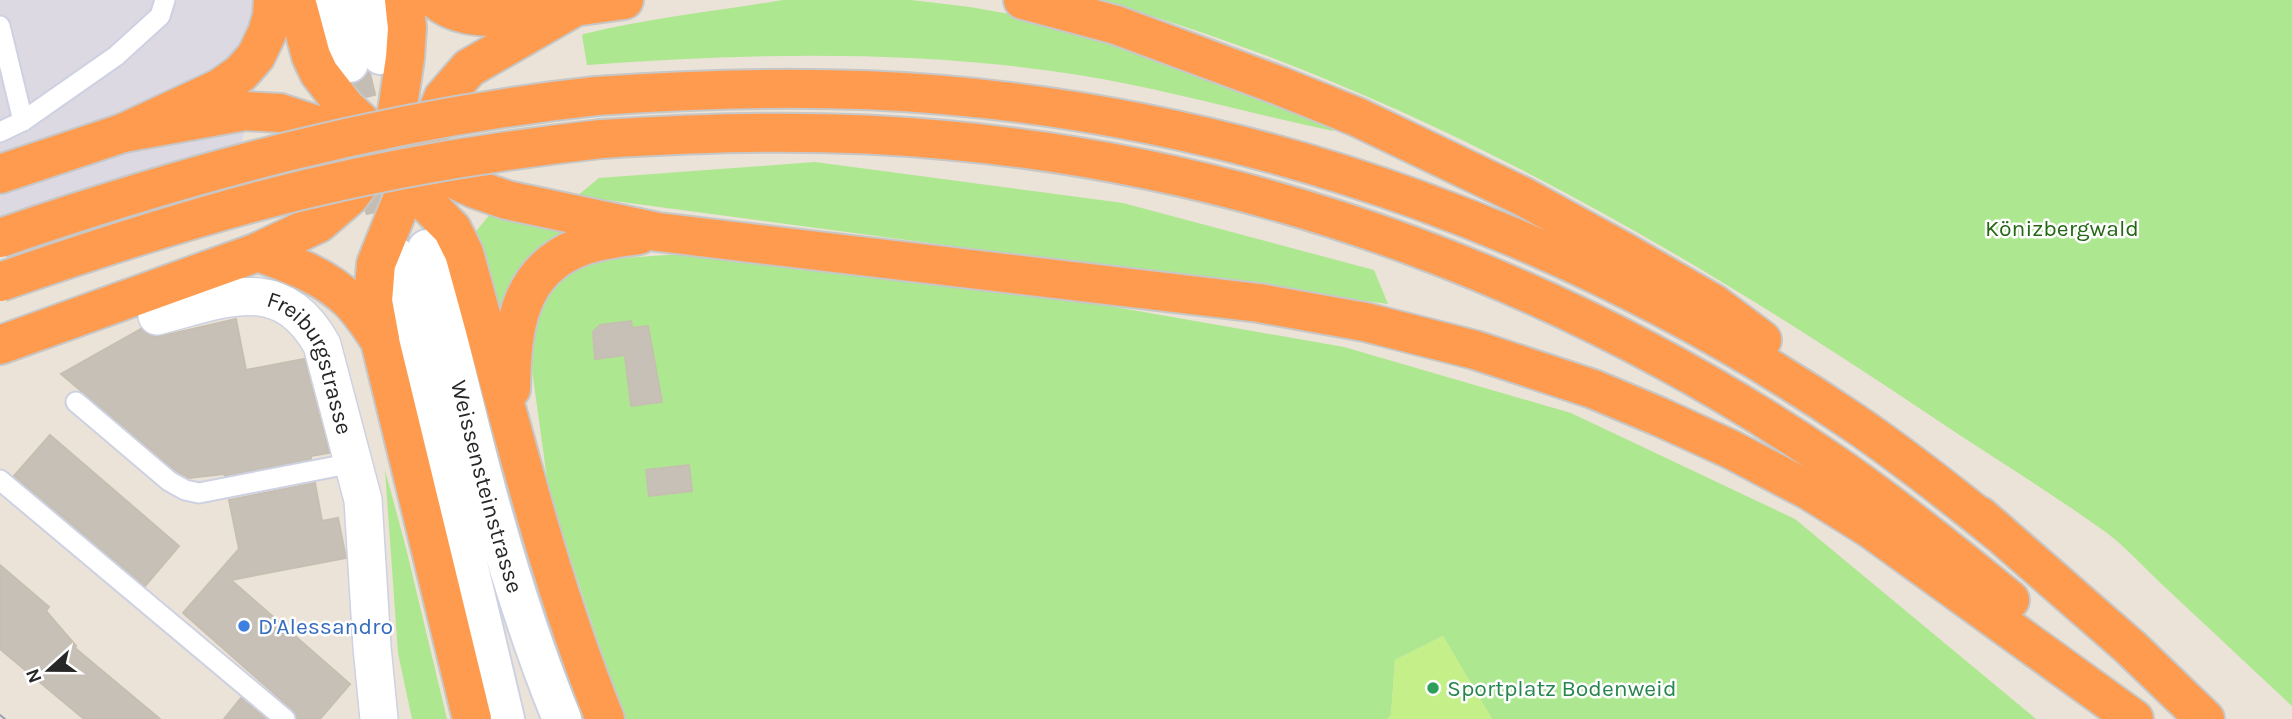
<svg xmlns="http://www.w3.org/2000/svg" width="2292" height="719" font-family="Karla,sans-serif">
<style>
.industrial{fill:#dcd9e3}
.green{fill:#ade78f}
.pitch{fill:#c4ef89}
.building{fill:#c6c0b7;stroke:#c6bfb1;stroke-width:2}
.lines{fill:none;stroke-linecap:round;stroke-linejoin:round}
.secondary-tunnel{stroke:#c4bdb4;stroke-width:38;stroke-dasharray:38 19;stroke-linecap:butt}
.service-casing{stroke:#cdd1e2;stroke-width:23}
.minor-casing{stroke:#cdd1e2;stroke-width:40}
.secondary-casing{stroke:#cdd1e2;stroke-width:42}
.motorway-casing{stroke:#c7c7c7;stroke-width:42}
.service{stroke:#fff;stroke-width:19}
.minor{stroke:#fff;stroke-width:37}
.secondary{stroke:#fff;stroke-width:38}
.motorway{stroke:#ff9b4f;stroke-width:38}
.tram{stroke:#9a9eb4;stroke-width:2}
.motorway-bridge-casing{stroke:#c7c7c7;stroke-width:42;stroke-linecap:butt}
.motorway-bridge{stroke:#ff9b4f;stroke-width:38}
.shop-dot{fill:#3f7fe0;stroke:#fff;stroke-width:2.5}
.leisure-dot{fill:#2e9e5b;stroke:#fff;stroke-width:2.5}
.labels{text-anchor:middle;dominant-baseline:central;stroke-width:5;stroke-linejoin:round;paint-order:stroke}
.park-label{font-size:23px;fill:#256814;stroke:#fff}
.street-label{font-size:23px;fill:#272727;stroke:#fff}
.shop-label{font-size:23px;fill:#366cbe;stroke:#fff;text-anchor:start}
.leisure-label{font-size:23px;fill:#27864d;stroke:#fff;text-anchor:start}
</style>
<rect width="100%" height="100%" fill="#ebe3d7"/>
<path class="industrial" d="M0,0H267L242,143L0,231Z"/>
<g class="green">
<path d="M783,0H911L970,7L1032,18L1113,39L1334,125L1333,131C1248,113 1165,89 1079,75C917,49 750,53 587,65L582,35L584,34C650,18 717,11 783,0Z"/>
<path d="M1097,0H2292V706C2251,668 2210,629 2169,591C2148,572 2129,550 2107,533C2050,492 1989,455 1931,416C1673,242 1398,84 1097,0Z"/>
<path d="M815,162L1123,203L1374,270L1388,304L577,196L599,178Z"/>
<path d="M490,214L572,229L504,314L498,313L474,234Z"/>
<path d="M696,253L1075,300L1344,347L1571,413L1795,519L2036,719H1492L1443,636L1395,660L1391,715L1387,719H626L617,699L549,493L525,319L580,261Z"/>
<path d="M385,470L406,548L447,719H412L398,653Z"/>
</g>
<path class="pitch" d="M1443,636L1492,719H1387L1391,715L1395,660Z"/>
<g class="building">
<path d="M236,319L246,370L304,359L329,453L311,456V459L225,476L224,474L189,478L176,471L61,374L141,329L151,336H162Z"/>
<path d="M631,321L632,328L648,326L662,402L631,406L625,355L595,359L593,332L600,325Z"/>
<path d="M50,435L179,546L145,586L14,476Z"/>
<path d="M689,465L692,491L649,496L646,470Z"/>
<path d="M315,483L322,521L338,518L346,558L231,580L350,684L320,719H297L293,710L183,613L239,549L229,500Z"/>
<path d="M0,565L49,607L46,611L76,646L75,648L160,719H84L0,649Z"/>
<path d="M241,698L266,719H224Z"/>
</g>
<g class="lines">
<path class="secondary-tunnel" d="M349,63L394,251"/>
<defs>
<g id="service">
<path d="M0,26L23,121"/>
<path d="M0,132L23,121L116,56L160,16L165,0"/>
<path d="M76,402L169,481L185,490L199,493L353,463"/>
<path d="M0,480L285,719"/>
</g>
<g id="minor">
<path id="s1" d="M157,316C223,299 281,271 322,345L363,500L372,647L379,719"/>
</g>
<g id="secondary">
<path d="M334,0L349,63"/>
<path d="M369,0L381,55"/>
<path id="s2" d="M427,249C465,407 500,568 562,719"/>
<path d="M395,256L505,719"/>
</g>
<g id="motorway">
<path d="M296,0L311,56L319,73L346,108L373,133L387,141L440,173L475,189L507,200L658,232L1259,303L1365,322L1475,350L1593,389L1660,417L1730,449L1810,491L1871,529L2134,719"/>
<path d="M436,0C455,16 479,17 502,17L624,0"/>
<path d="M1023,0L1116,25L1280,86L1357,117L1522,196L1624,252L1714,304L1762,340"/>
<path d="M596,96C712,88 828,85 944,95C1269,123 1584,239 1853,422C1903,456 1951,494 1998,532"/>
<path d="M123,133L245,111L280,113L326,128L377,160L408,184L452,229L464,253C508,409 544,568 605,719"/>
<path d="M601,139C716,132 830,129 945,140C1263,168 1571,284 1834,464C1895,506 1953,553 2010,600"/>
<path d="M0,174L123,133L220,88L241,73L256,56L267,33L272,16L273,0"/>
<path d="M258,252C290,264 325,276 350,301C362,313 371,327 380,341L472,719"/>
<path d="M380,339L373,301L376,264L443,98L469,68L573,8"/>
<path d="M0,345L258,252L319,223L349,197L377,160L395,125L405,58L407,28L404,0"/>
<path d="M511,389C512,330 517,271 580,247C598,240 619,238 639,235"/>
<path d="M1980,516L2130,647L2205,719"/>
</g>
</defs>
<use href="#service" class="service-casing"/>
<use href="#minor" class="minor-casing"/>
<use href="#secondary" class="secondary-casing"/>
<use href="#motorway" class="motorway-casing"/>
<use href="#service" class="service"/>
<use href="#minor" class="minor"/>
<use href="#secondary" class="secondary"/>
<use href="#motorway" class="motorway"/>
<path class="tram" d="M0,715L5,719"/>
<defs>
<g id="motorway-bridge">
<path d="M0,238C194,171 392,118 596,96"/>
<path d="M0,282C101,247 202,214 306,189C403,166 501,150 601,139"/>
</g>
</defs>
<use href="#motorway-bridge" class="motorway-bridge-casing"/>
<use href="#motorway-bridge" class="motorway-bridge"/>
</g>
<circle class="shop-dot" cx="244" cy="626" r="7"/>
<circle class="leisure-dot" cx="1433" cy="688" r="7"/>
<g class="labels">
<g class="park-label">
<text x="2062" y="228">Könizbergwald</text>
</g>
<g class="street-label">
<text stroke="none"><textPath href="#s1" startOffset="196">Freiburgstrasse</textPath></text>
<text stroke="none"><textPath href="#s2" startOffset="245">Weissensteinstrasse</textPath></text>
</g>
<g class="shop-label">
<text x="258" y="626">D'Alessandro</text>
</g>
<g class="leisure-label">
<text x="1447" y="688">Sportplatz Bodenweid</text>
</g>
</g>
<g transform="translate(49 670) rotate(249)" stroke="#ffffff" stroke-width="5" paint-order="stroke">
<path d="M0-5L12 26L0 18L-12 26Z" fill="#272727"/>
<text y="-10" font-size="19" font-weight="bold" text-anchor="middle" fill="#272727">N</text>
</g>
</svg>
